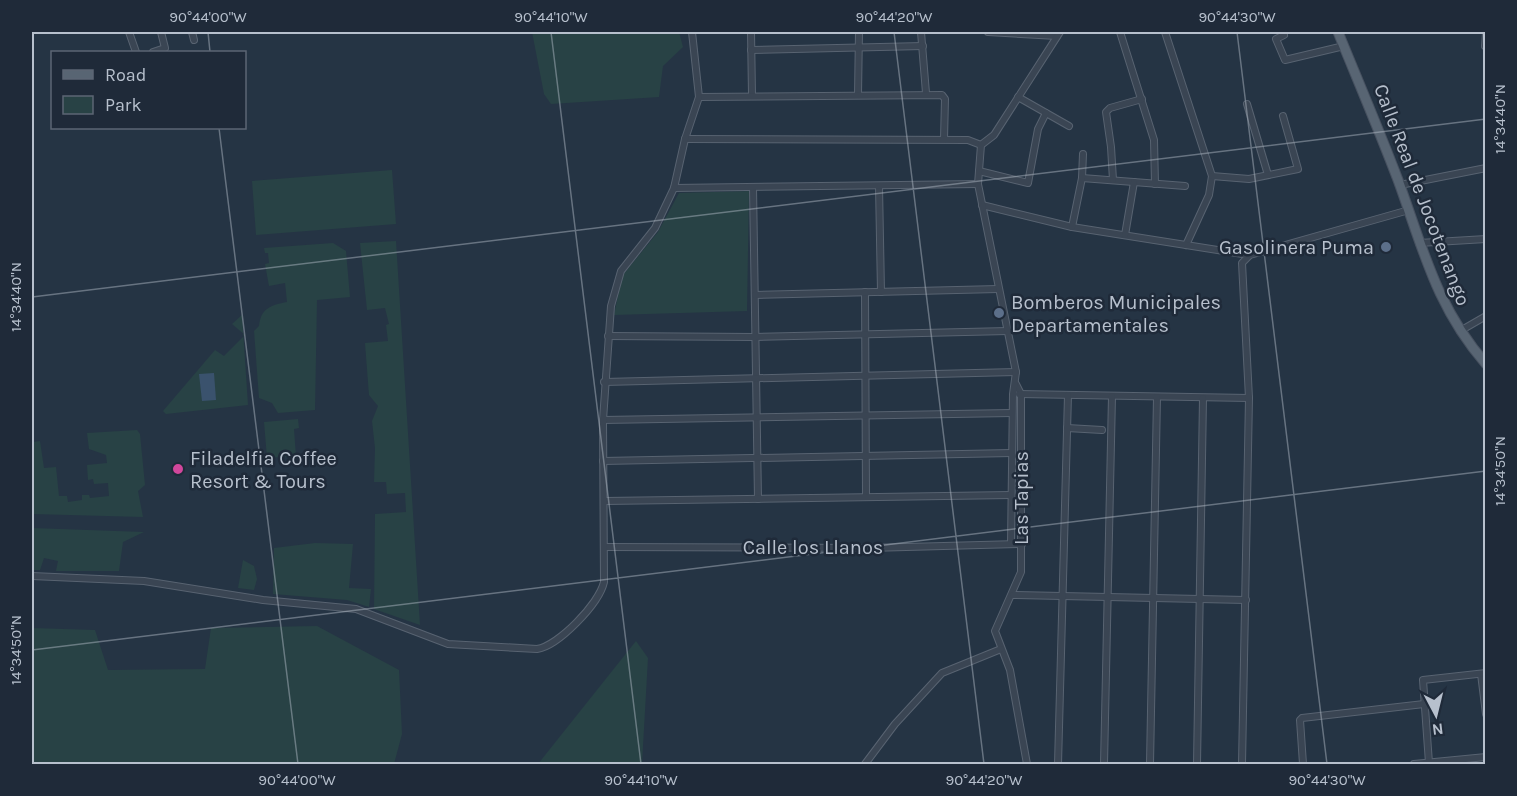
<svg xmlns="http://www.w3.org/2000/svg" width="1517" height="796" font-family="Karla,sans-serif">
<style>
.green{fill:#284245}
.water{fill:#3a526d}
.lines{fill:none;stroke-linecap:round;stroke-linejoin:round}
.minor-casing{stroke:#586371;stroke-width:8}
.primary-casing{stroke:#475160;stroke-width:11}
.minor{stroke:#3a4553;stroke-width:6}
.primary{stroke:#586573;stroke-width:9}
.ticks{fill:none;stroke:#b7c0cd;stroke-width:1.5;stroke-opacity:0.45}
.service-dot{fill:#5c6f8a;stroke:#1f2a39;stroke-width:2}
.hotel-dot{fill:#d1479c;stroke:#1f2a39;stroke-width:2}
.labels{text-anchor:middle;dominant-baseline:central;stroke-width:5;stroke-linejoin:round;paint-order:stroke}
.street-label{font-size:20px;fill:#b7c0cd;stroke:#1f2a39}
.poi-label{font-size:20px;fill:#b7c0cd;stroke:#1f2a39;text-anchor:start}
.neatline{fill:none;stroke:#b7c0cd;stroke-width:2}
.ticks-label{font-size:15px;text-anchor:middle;fill:#b7c0cd}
</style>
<rect width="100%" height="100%" fill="#253444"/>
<g class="green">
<path d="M532,32H679L683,47L663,66L659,97L551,104L544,94Z"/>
<path d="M392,170L396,224L256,235L252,181Z"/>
<path d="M749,191L747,311L614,315L622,276L658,232L679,193Z"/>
<path d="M396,241L420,625L374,609L375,514L406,512L405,493L387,494L386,482H374L375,448L372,421L378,406L369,395L365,343L388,341L386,325L389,324L385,308L367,310L360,243Z"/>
<path d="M333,243L346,251L350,297L317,300L315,410L278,413L272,403L259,398L254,331L259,326C261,308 271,305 287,302L285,283L269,286L265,264L269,263L268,253H265L264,248Z"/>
<path d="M242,315L248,405L166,414L163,411L215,350L224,356L245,335L232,324Z"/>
<path d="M298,419L299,428L294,429L296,456L267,458L264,422Z"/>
<path d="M137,430L140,434L145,485L138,491L143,517L32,514V442L40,441L44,468L56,467L59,496H67L68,502L82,500V495H89L90,498L109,496L108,483L94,484L93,479L88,480L87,465L107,463L106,455L89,449L87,433Z"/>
<path d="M32,528L144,532L123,542L119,571H56L58,561L44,558L40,570H32Z"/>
<path d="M315,543L353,544L349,588L371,589L369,607L347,600L273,594L274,548Z"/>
<path d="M243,560L254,566L257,579L254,590L238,588Z"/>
<path d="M317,626L399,670L402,734L394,764H32V628L95,630L108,670L205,669L211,628Z"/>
<path d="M636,641L648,658L642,764H538Z"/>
</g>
<path class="water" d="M214,373L216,400L202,401L199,374Z"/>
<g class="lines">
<defs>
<g id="minor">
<path d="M129,32L136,52"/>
<path d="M192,32L194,40"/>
<path d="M751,32L752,95"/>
<path d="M921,32L926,93"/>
<path d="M988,32L1057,36"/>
<path d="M1120,32L1154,140L1155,184"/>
<path d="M1165,32L1212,176L1209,195L1186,245"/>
<path d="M1284,35L1276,39L1285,60L1344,46"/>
<path d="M1485,46L1486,33"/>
<path d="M751,50L923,46"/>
<path d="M153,52L165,48L161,32"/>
<path d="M858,94L859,32"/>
<path d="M699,97L942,95L945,99L944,139"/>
<path d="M1018,97L1069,126"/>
<path d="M1247,104L1268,175"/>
<path d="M685,139L968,140L981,145"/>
<path d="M979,171L1028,183L1038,129L1046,113"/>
<path d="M1212,176L1249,179L1298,169L1283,116"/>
<path d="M1082,178L1185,186"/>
<path d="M1113,180L1111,147L1106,112L1110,108L1142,99"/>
<path d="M1400,185L1486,168"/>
<path d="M879,186L881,292"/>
<path d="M753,187L758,499"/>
<path d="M674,188L978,184"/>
<path d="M982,205L1072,227L1249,255"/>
<path d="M1072,227L1082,178L1083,154"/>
<path d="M1125,235L1134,182"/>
<path d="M1419,243L1486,239"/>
<path d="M865,292L866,497"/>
<path d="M755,295L998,289"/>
<path d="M1460,331L1486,316"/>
<path d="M608,336L755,337L1008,331"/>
<path d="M604,382L1016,372"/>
<path d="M1016,384L1021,394V572L995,631L1010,670L1027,764"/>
<path d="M1019,394L1249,398"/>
<path d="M603,420L1012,413"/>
<path d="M1067,428L1102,430"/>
<path d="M603,461L1012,453"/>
<path d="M605,501L1011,495"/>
<path d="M1011,544L1013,394L1016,372L978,184L981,145L994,135L1060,32"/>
<path d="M604,547L869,548L1022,544"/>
<path d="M32,576L144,581L263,600L356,609L448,644L537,649C558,646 599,604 604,582L603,420L611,306L621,271L655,228L674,188L685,139L699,97L692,32"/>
<path d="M1013,595L1246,600"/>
<path d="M1481,674L1486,714"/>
<path d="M1429,763L1423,680L1486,673"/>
<path d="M865,764L895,724L942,673L1001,649"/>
<path d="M1058,764L1068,395"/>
<path d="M1104,764L1112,396"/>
<path d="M1150,764L1157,397"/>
<path d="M1197,764L1203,398"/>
<path d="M1242,764L1249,398L1242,263L1250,255L1409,210"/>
<path d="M1303,764L1300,720L1302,718L1424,704"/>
<path d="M1414,764L1486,757"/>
</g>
<path id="primary" d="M1338,32C1358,81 1379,130 1398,180C1423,248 1436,307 1486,364"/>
</defs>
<use href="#minor" class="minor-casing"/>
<use href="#primary" class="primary-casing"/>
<use href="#minor" class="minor"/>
<use href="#primary" class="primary"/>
</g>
<path class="ticks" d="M208,32L210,52M551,32L641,764M894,32L984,764M1237,32L1327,764M219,128L298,764M32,297L1486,119M32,650L1486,471"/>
<g class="service-dot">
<circle cx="1386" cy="247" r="6"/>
<circle cx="999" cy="313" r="6"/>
</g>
<circle class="hotel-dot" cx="178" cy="469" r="6"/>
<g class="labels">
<g class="street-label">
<text transform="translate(1422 195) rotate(69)">Calle Real de Jocotenango</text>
<text transform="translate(1021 498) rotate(-90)">Las Tapias</text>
<text x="813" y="547">Calle los Llanos</text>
</g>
<g class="poi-label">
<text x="1374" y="247" text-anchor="end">Gasolinera Puma</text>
<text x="1011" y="302">Bomberos Municipales<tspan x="1011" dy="23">Departamentales</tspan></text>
<text x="190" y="458">Filadelfia Coffee<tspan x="190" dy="23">Resort &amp; Tours</tspan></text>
</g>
</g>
<rect width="1517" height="796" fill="none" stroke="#1f2a39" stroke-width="66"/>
<rect x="51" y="51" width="195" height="78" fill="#1f2a39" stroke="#5c6674" stroke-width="1.5"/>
<rect x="63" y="70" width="30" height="9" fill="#586573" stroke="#5c6674" stroke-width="1.5"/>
<text x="105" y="81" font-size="18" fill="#b7c0cd">Road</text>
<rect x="63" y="96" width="30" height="18" fill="#284245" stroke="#5c6674" stroke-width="1.5"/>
<text x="105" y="111" font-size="18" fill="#b7c0cd">Park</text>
<g transform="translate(1436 715) rotate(173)" stroke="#1f2a39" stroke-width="4.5" paint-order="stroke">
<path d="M0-4.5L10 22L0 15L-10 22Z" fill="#b7c0cd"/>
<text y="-9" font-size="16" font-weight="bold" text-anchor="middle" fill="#b7c0cd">N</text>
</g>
<rect x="33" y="33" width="1451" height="730" class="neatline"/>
<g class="ticks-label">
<text x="208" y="22">90°44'00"W</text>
<text x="551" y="22">90°44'10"W</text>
<text x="894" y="22">90°44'20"W</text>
<text x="1237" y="22">90°44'30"W</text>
<text transform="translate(1500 119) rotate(-90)" y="5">14°34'40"N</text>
<text transform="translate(16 297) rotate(-90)" y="5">14°34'40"N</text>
<text transform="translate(1500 471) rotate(-90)" y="5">14°34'50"N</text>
<text transform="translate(16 650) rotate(-90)" y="5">14°34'50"N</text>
<text x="297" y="785">90°44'00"W</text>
<text x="641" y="785">90°44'10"W</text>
<text x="984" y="785">90°44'20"W</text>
<text x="1327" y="785">90°44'30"W</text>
</g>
</svg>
